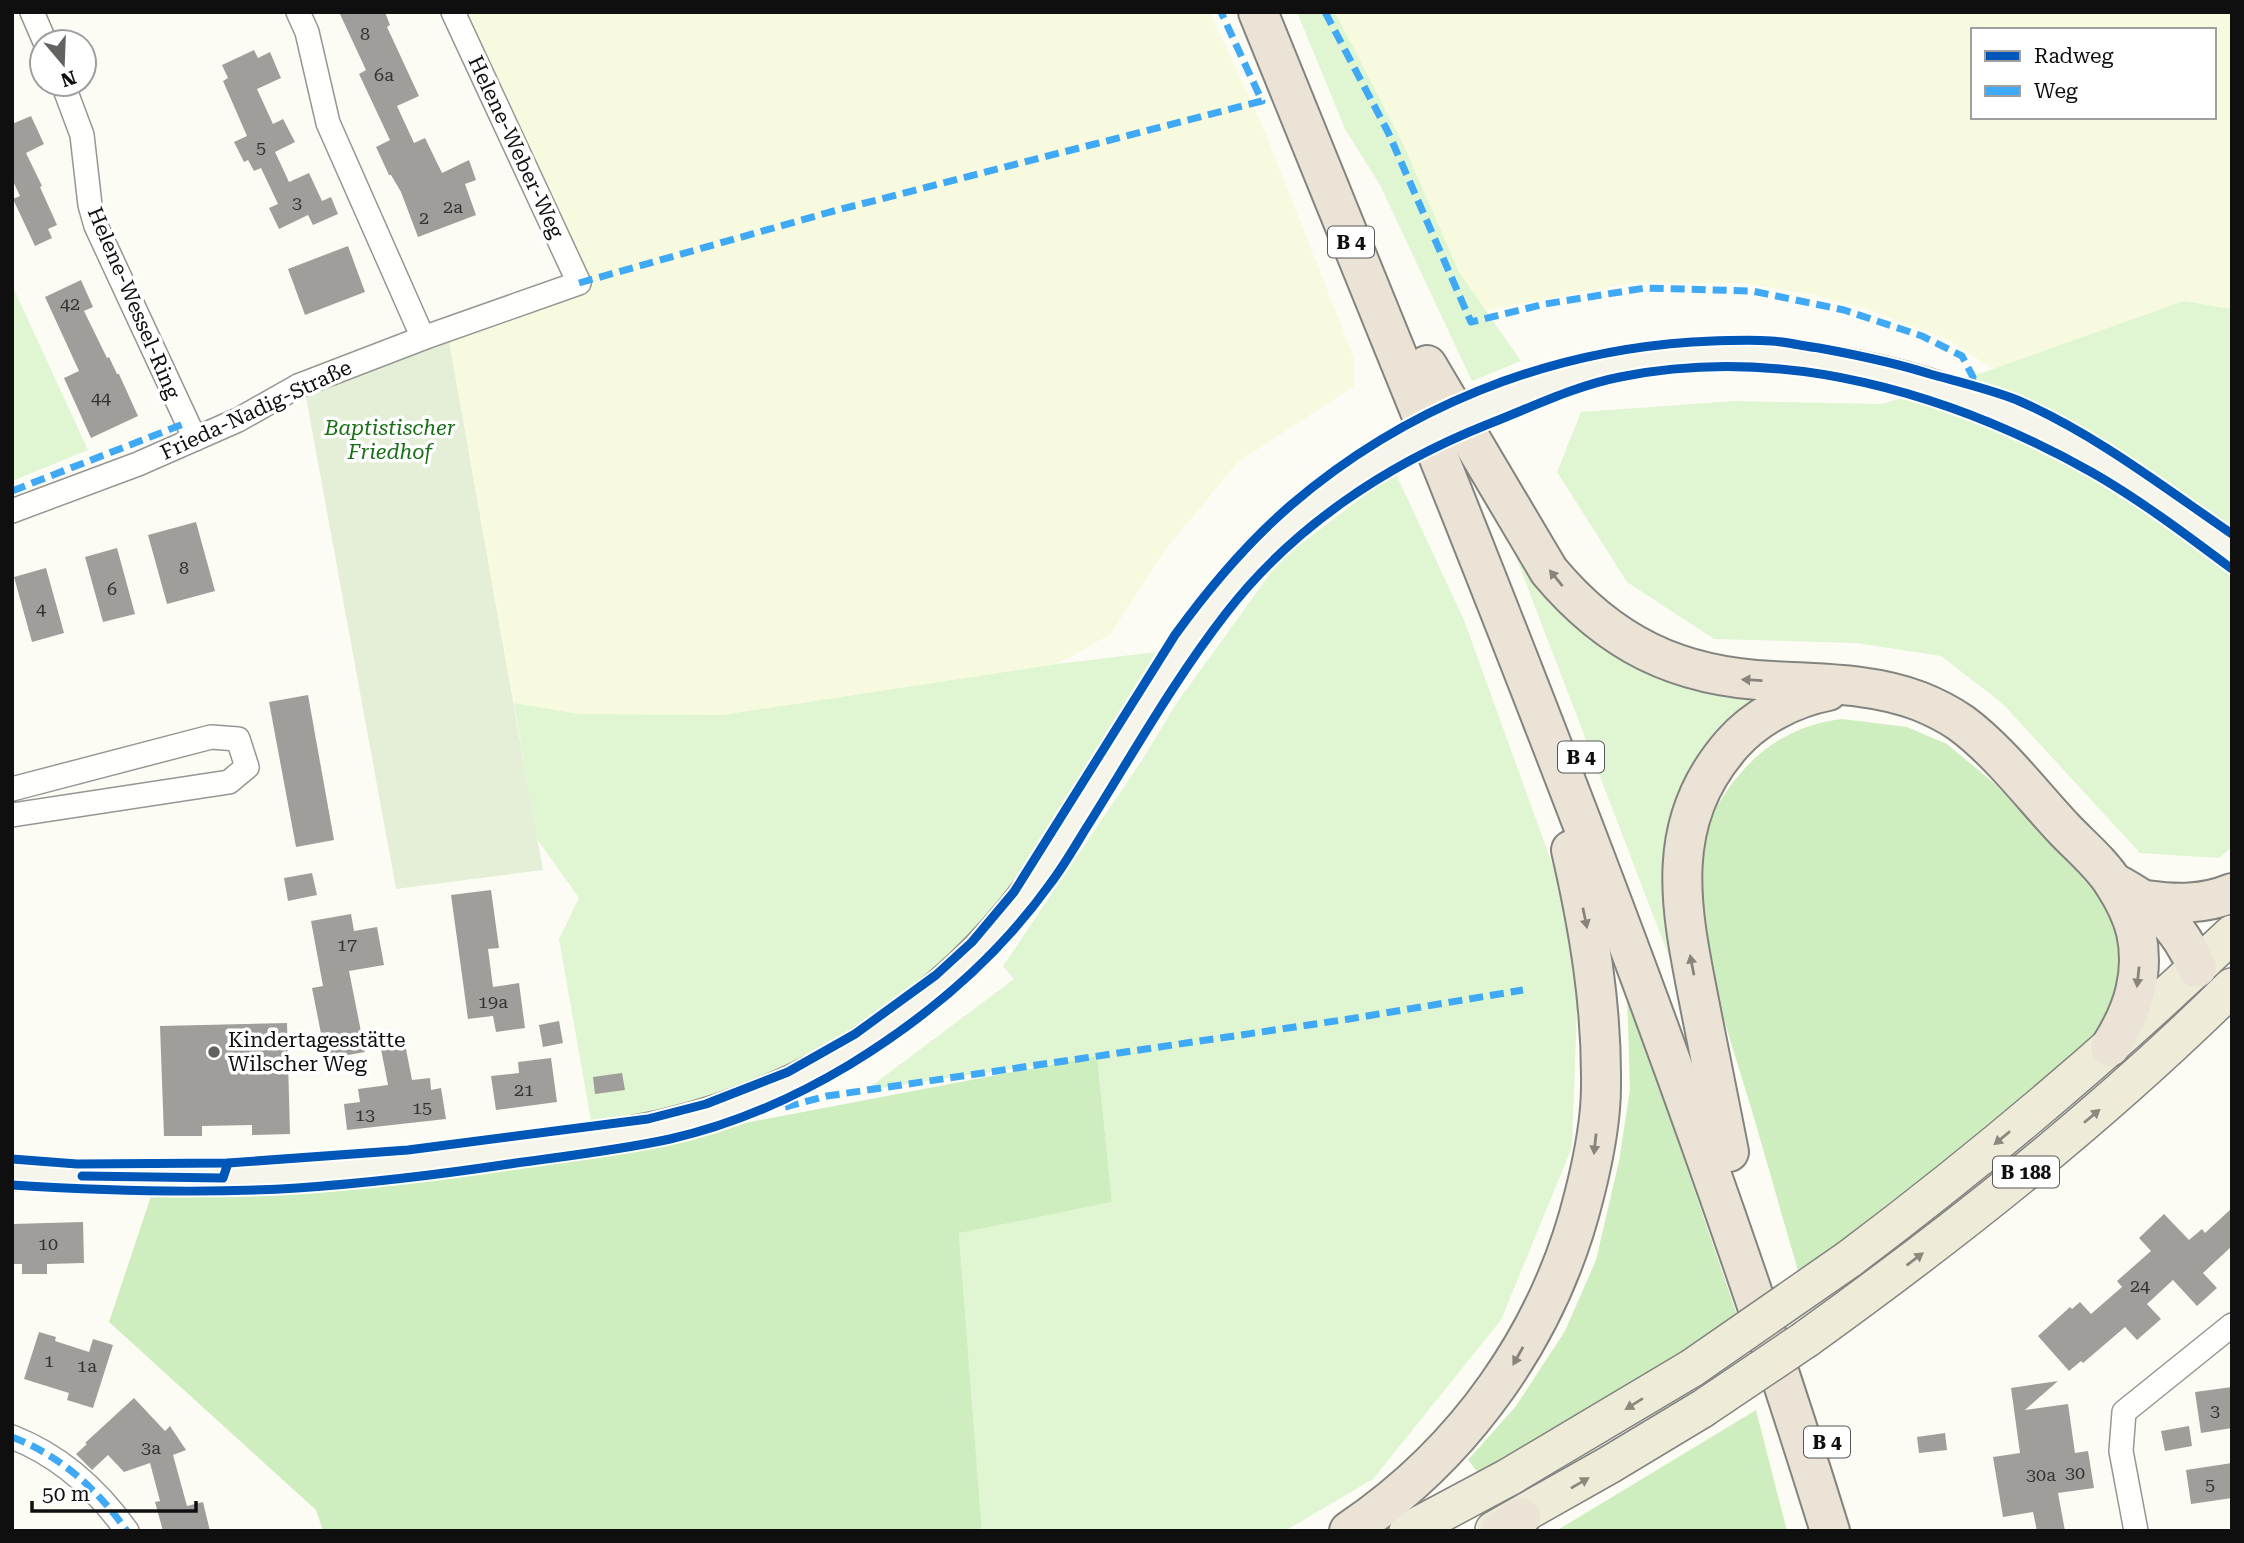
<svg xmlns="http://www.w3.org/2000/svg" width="2244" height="1543" font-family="'Roboto Serif',serif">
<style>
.farmland{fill:#f8fae0;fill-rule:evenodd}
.green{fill:#e0f5d2}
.forest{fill:#ceeebf}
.cemetery{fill:#e5efd7}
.building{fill:#a09e9a}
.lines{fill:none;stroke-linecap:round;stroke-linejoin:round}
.street-casing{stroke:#969693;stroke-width:26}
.secondary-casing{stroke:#8c8c89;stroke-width:35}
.primary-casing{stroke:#838380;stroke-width:40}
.highway-casing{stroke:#838380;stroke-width:42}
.street{stroke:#fffffe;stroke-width:23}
.secondary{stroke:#f5f5eb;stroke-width:32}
.primary{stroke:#eeecd9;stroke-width:37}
.highway{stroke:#ebe4d6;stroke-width:38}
.secondary-bridge-casing{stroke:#8c8c89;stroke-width:35;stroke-linecap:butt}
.primary-bridge-casing{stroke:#838380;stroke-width:40;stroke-linecap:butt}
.secondary-bridge{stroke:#f5f5eb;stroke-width:32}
.primary-bridge{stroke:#eeecd9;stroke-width:37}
.quiet{stroke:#3fa9f5;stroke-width:7;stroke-dasharray:14 7;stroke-linecap:butt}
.cycleway-casing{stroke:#fff;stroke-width:13}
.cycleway{stroke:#0057b8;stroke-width:9}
.oneway{fill:#88847c}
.oneway2{fill:#8a897e}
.poi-dot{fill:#626260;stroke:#fff;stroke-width:2.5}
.labels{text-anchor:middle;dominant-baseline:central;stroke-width:7;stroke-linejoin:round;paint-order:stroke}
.number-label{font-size:18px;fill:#333332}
.shield{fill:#fff;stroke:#575757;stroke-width:2}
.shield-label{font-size:19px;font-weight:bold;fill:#0f0f0f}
.street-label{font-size:21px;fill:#0f0f0f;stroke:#fff}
.park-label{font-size:21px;font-style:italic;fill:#1a7017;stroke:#fff}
.poi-label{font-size:21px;fill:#0f0f0f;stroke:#fff;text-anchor:start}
</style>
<rect width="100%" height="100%" fill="#fcfcf5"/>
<g class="farmland">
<path d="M443,12H1210L1266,134L1354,358V386L1237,463L1163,553L1111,634L1057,664L722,715L578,714L514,703L448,335L575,290Z"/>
<path d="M1335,12H2232V309L2184,301L1993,369L1949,340L1869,310L1812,295L1744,283H1631L1488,310L1469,299L1459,272L1404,146ZM1973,30H2214V117H1973Z"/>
</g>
<g class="green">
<path d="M1297,12H1335L1404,146L1459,272L1521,361L1472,381L1380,185L1345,129Z"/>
<path d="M12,285L88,450L12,481Z"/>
<path d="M2184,301L2232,309V847L2219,858L2140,853L2002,703L1941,656L1856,643L1714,639L1627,582L1557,472L1581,412L1735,401L1882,404L1993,369Z"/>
<path d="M1395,472L1464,620L1559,883L1578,981L1572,1147L1501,1320L1373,1479L1285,1531H982L959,1232L1112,1202L1097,1057L866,1090L1014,979L1003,966L1142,760L1176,704L1280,560Z"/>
<path d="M1496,505L1565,607L1776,688L1699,767L1694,1022Z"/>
<path d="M1156,652L1011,888L966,940L855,1034L746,1086L699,1102L650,1114L591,1121L559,939L579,898L537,839L514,703L578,714L722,715L1057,664Z"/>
</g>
<g class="forest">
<path d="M1842,719L1907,727L1947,744L1995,784L2063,856L2118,919L2130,955L2105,1029L1933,1177L1799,1274C1782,1216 1766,1158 1749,1101C1726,1025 1688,920 1704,841C1710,813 1729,784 1749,764C1774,738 1807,723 1842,719Z"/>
<path d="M1627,993L1737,1315L1618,1394L1479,1474L1468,1460L1516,1406L1565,1331L1596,1260L1619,1161L1630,1089Z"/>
<path d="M1097,1056L1112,1202L959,1233L982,1531H323L316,1510L109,1322L151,1196L283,1192L471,1175Z"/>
<path d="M1756,1410L1787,1531H1556Z"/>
</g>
<path class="cemetery" d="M448,335L543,870L396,889L305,392Z"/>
<g class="building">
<path d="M339,12H385L390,25L387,27L419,96L397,106L414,143L425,138L442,173L469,160L476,180L465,184L476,215L418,237L401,192L391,175H389L376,147L390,140L359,74L366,70Z"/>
<path d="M254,50L258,58L270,52L281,78L257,89L273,124L283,119L295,142L275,152L289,182L309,173L322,201L331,197L338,214L313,225L308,215L279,229L269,208L278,204L261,168L254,171L248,160L244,162L234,142L247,136L223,81L228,78L222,65Z"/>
<path d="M31,116L44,144L26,153L42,186L40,187L57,225L48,229L52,238L35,246L13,199L20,196L12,179V124Z"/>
<path d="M348,246L365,292L305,315L288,269Z"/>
<path d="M81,280L93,307L84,311L107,358L109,357L117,374H119L138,416L91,438L64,378L79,371L45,297Z"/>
<path d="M196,522L215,591L167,604L148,535Z"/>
<path d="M117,548L135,614L103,622L85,557Z"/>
<path d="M46,568L64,633L32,642L14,577Z"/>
<path d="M308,695L334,840L296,847L269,702Z"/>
<path d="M312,873L317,895L288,901L284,878Z"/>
<path d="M491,890L499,948L488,949L493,987L519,983L525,1028L496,1032L493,1016L468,1019L451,895Z"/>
<path d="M351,914L354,931L377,927L384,965L349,971L365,1052L326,1059L312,988L323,986L311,921Z"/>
<path d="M559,1021L563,1043L543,1047L539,1025Z"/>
<path d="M287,1023L290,1134L252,1135V1125L202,1126V1136H164L160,1026Z"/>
<path d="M405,1044L412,1080L430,1078L431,1090L441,1088L446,1119L347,1130L344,1104L360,1102L358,1089L388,1085L381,1049Z"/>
<path d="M551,1058L557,1102L496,1110L491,1076L519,1073L518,1062Z"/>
<path d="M622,1073L625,1090L595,1094L593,1077Z"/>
<path d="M2232,1208V1246L2203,1273L2217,1288L2197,1306L2173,1280L2147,1304L2161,1319L2137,1340L2125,1327L2083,1363L2081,1361L2069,1371L2038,1336L2070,1307L2072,1309L2080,1302L2091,1314L2122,1287L2117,1281L2151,1251L2139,1238L2164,1214L2189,1240L2202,1229L2205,1233Z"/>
<path d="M83,1222L84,1263L47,1264V1274H22V1264H12V1224Z"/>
<path d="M39,1332L56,1337L55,1341L89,1352L93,1339L113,1345L93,1408L67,1400L69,1393L24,1379Z"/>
<path d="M2058,1381L2025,1410L2068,1404L2075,1453L2088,1451L2094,1488L2058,1493L2065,1531H2037L2033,1512L2003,1517L1993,1457L2020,1453L2011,1388Z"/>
<path d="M2232,1387V1428L2201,1433L2195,1392Z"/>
<path d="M134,1398L165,1431L170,1426L186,1450L173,1455L187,1506L203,1502L210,1531H163L155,1502L160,1501L150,1463L124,1472L108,1455L92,1470L76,1454L87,1444L85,1443Z"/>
<path d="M2189,1426L2192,1446L2165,1451L2161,1431Z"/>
<path d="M1945,1433L1947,1450L1919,1453L1917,1437Z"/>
<path d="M2232,1463V1498L2191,1504L2186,1470Z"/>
</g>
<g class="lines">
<defs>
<g id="street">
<path d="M32,12L45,42"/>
<path d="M298,12L307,32L328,123L423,338"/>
<path d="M63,84L82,135L90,205L96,226L195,439"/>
<path d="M12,511L138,464L238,420L298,386L423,338L579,283L453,12"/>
<path d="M12,789L211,737L238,739L247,767L229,782L12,815"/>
<path d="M12,1437C61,1456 97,1489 127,1531"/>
<path d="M2136,1531L2121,1451L2124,1412L2232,1325"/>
</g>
<g id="secondary">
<path d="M1511,395C1544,384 1578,372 1612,365C1750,335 1910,365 2035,427C2104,461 2169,506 2232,551"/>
<path d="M12,1174C82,1176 152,1179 222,1178C314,1176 406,1165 497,1152C552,1144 609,1138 663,1126C807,1092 940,1009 1029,889C1103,789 1157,671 1239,576C1282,527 1334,491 1388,455"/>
</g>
<g id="primary">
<path d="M1849,1259C1982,1159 2111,1050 2232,934"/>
<path d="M1806,1339C1956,1231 2100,1117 2232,987"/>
<path d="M1494,1530L1609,1465L1702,1409"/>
<path d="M1408,1531L1509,1477L1692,1368"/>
</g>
<g id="highway">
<path d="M1258,12C1319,166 1384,319 1445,473C1584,822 1719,1172 1830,1531"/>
<path d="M1427,365L1549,571C1610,644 1678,677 1773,681C1822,684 1872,683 1919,701C1934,707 1948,714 1961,723C1999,751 2032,795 2064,829C2080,846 2102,864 2114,884C2123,898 2132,915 2136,932C2145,974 2133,1011 2110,1047"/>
<path d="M2113,882C2154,904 2178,923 2197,968"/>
<path d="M2146,900C2176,904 2203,905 2232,893"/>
<path d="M1729,1152C1720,1105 1710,1058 1701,1011C1682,914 1660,826 1732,744C1756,717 1792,698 1828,691"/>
<path d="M1349,1531C1466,1452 1550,1333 1584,1196C1593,1161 1601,1123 1601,1086C1602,1006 1589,928 1571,850"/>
<path d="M1500,1531L1521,1517"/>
</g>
</defs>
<use href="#street" class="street-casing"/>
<use href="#secondary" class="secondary-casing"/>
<use href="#primary" class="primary-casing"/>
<use href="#highway" class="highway-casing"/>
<use href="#street" class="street"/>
<use href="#secondary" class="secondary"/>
<use href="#primary" class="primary"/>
<use href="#highway" class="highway"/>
<defs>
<path id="secondary-bridge" d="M1388,455L1455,418L1511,395"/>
<g id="primary-bridge">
<path d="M1692,1368L1849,1259"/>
<path d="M1702,1409L1806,1339"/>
</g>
</defs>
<use href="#secondary-bridge" class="secondary-bridge-casing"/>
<use href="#primary-bridge" class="primary-bridge-casing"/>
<use href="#secondary-bridge" class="secondary-bridge"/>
<use href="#primary-bridge" class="primary-bridge"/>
<g class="quiet">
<path d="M1325,12L1388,132L1471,322L1545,304L1645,288L1752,291L1844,310L1922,336L1962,356L1973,377L1971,386"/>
<path d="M579,283L830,212L1262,101L1221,12"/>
<path d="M12,491L186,423"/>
<path d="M785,1107L827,1096L1349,1019L1523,990"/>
<path d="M12,1437C61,1456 97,1489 127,1531"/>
</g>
<defs>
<g id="cycleway">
<path d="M12,1159L77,1164L228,1163L408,1150L648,1119L706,1104L788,1072L855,1034L936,975L972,942L1014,892L1175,635C1209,588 1247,543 1291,505C1404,408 1544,352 1692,342C1718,341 1745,339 1771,341C1787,342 1803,346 1819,348C1857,355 1893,362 1930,374C1959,382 1989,389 2017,400C2095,434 2162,486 2232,534"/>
<path d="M82,1176L223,1178L228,1163"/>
<path d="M12,1185C107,1191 202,1194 297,1188C370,1183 444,1174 516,1163C567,1156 619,1150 670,1139C732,1125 794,1098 849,1065C926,1018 997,958 1050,884C1063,867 1074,848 1085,830C1131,757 1174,680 1227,612C1293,527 1386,465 1486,425C1530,408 1574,386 1620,377C1784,344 1951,393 2093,473C2140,500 2188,536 2232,569"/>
</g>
</defs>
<use href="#cycleway" class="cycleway-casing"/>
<use href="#cycleway" class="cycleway"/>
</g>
<defs><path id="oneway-solid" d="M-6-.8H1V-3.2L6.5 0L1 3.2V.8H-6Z" transform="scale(1.75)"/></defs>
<g class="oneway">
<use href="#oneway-solid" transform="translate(1556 578) rotate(-129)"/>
<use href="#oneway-solid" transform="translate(1752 680) rotate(-177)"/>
<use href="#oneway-solid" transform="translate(1585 918) rotate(78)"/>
<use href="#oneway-solid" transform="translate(1692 965) rotate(-101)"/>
<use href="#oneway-solid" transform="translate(2138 977) rotate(96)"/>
<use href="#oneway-solid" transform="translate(1595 1144) rotate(96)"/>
<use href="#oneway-solid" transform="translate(1518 1356) rotate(119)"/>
</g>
<g class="oneway2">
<use href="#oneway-solid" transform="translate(2092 1116) rotate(-40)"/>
<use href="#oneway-solid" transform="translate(2002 1138) rotate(140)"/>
<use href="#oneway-solid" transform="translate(1915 1259) rotate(-37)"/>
<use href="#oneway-solid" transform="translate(1634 1404) rotate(148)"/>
<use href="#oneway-solid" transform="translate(1580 1483) rotate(-30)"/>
</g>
<circle class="poi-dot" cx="214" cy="1052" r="7"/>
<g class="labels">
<g class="number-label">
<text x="365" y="33">8</text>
<text x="384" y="74">6a</text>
<text x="261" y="147">5</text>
<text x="297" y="202">3</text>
<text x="453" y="206">2a</text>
<text x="424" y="217">2</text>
<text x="70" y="303">42</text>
<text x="101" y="397">44</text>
<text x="184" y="567">8</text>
<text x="112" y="588">6</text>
<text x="41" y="608">4</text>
<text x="347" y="944">17</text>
<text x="493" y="1001">19a</text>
<text x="524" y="1089">21</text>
<text x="422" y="1107">15</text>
<text x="365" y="1114">13</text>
<text x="48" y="1243">10</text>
<text x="2140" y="1285">24</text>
<text x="49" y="1360">1</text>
<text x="87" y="1365">1a</text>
<text x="2215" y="1410">3</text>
<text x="151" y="1447">3a</text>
<text x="2075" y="1472">30</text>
<text x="2041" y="1474">30a</text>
<text x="2210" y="1484">5</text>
</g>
<g class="shield">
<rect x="1328" y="226.5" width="46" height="31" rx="5"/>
<rect x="1558" y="741.5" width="46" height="31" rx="5"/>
<rect x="1993" y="1156.5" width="66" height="31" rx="5"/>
<rect x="1804" y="1426.5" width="46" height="31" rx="5"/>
</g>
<g class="shield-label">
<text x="1351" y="242">B 4</text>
<text x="1581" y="757">B 4</text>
<text x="2026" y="1172">B 188</text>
<text x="1827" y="1442">B 4</text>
</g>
<g class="street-label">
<text transform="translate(516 147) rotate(65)">Helene-Weber-Weg</text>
<text transform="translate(134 303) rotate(67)">Helene-Wessel-Ring</text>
<text transform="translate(256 410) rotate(-25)">Frieda-Nadig-Straße</text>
</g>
<g class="park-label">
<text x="390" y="428">Baptistischer<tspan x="390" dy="24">Friedhof</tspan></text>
</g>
<g class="poi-label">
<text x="228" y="1040">Kindertagesstätte<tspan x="228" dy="24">Wilscher Weg</tspan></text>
</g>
</g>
<rect width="2244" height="1543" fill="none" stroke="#0f0f0f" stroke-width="28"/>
<rect x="1971" y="28" width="245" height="91" fill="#ffffff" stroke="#9f9f9f" stroke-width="2"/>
<rect x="1985" y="51" width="35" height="10" fill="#0057b8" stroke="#9f9f9f" stroke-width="2"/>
<text x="2034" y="63" font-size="21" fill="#0f0f0f">Radweg</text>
<rect x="1985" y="86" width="35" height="10" fill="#3fa9f5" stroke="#9f9f9f" stroke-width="2"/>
<text x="2034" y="98" font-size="21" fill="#0f0f0f">Weg</text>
<g transform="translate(63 63) rotate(161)"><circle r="33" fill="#ffffff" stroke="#9f9f9f" stroke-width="2"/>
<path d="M0-5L12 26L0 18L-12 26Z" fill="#626260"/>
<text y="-10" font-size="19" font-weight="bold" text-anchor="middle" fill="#0f0f0f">N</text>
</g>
<path d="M32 1501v10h164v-10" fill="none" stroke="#0f0f0f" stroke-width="3.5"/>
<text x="42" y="1501" font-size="21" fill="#0f0f0f" stroke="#ffffff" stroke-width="5" paint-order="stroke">50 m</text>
</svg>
